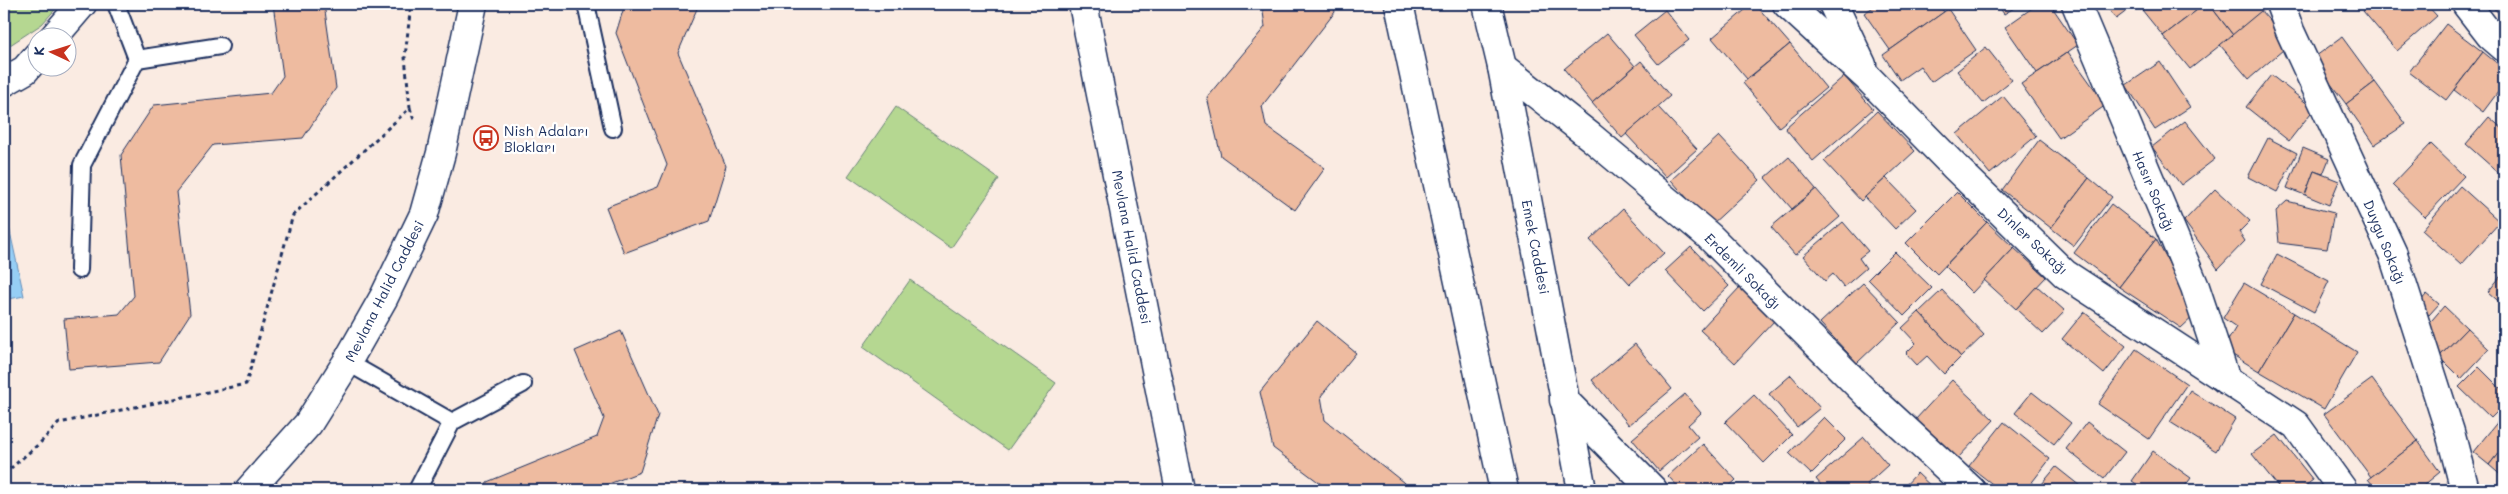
<svg xmlns="http://www.w3.org/2000/svg" width="2508" height="494" font-family="Mali,sans-serif">
<style>
.green{fill:#b5d791;stroke:#688378}
.water{fill:#96cef5;stroke:#658eb9}
.building{fill:#eebba0;stroke:#1b2f5e}
.lines{fill:none;stroke-linecap:round;stroke-linejoin:round}
.lane-casing{stroke:#1b2f5e;stroke-width:20}
.street-casing{stroke:#1b2f5e;stroke-width:31}
.secondary-casing{stroke:#1b2f5e;stroke-width:31}
.path{stroke:#1b2f5e;stroke-width:3;stroke-dasharray:4 4;stroke-linecap:butt}
.lane{stroke:#fff;stroke-width:16}
.street{stroke:#fff;stroke-width:28}
.secondary{stroke:#fff;stroke-width:28}
.labels{text-anchor:middle;dominant-baseline:central;stroke-width:4.5;stroke-linejoin:round;paint-order:stroke}
.poi-label{font-size:14px;fill:#1b2f5e;stroke:#fff;text-anchor:start}
.street-label{font-size:14px;fill:#1b2f5e;stroke:#fff}
</style>
<rect width="100%" height="100%" fill="#faebe2"/>
<filter id="ink" filterUnits="userSpaceOnUse"><feTurbulence type="fractalNoise" baseFrequency=".02" numOctaves="2"/><feDisplacementMap in="SourceGraphic" scale="10" xChannelSelector="R" yChannelSelector="G"/><feConvolveMatrix kernelMatrix="1 2 1 2 8 2 1 2 1" color-interpolation-filters="sRGB"/></filter>
<g filter="url(#ink)">
<g class="green">
<path d="M4,4H60L42,24L4,49Z"/>
<path d="M896,107L999,179L951,248L848,176Z"/>
<path d="M910,280L1056,383L1008,450L863,347Z"/>
</g>
<path class="water" d="M4,204L24,296L4,300Z"/>
<g class="building">
<path d="M273,4H324L336,88L303,138L213,145L176,192L190,314L159,362L69,369L64,319L119,314L134,296L121,155L154,105L271,93L283,76Z"/>
<path d="M625,4H699L678,53L726,166L709,221L624,253L606,207L658,187L667,165L616,33Z"/>
<path d="M1262,4H1333L1335,12L1262,106L1266,126L1325,168L1295,210L1221,156L1207,97L1265,27Z"/>
<path d="M1752,4H1755L1790,44L1747,79L1712,38Z"/>
<path d="M1878,4H1938L1944,12L1890,50L1864,13Z"/>
<path d="M1997,4H2021L2004,14Z"/>
<path d="M2038,4H2050L2078,45L2037,73L2005,27Z"/>
<path d="M2105,4H2136L2116,19Z"/>
<path d="M2140,4H2205L2163,36L2138,5Z"/>
<path d="M2205,4H2209L2233,35L2190,69L2163,36Z"/>
<path d="M2209,4H2271L2233,35Z"/>
<path d="M2371,4H2426L2437,16L2397,51L2363,11Z"/>
<path d="M2489,4H2504V18Z"/>
<path d="M1948,9L1976,50L1931,82L1920,66L1900,80L1883,55Z"/>
<path d="M1665,10L1689,40L1658,64L1634,35Z"/>
<path d="M2261,11L2290,44L2249,79L2220,45Z"/>
<path d="M2446,24L2483,52L2446,100L2409,72Z"/>
<path d="M1607,33L1635,66L1592,103L1564,69Z"/>
<path d="M2342,37L2375,82L2346,104L2312,59Z"/>
<path d="M1790,44L1826,88L1779,127L1743,83Z"/>
<path d="M1986,47L2012,80L1983,103L1957,71Z"/>
<path d="M2068,52L2106,105L2059,138L2021,84Z"/>
<path d="M2483,52L2504,69V84L2483,112L2454,90Z"/>
<path d="M1641,61L1670,96L1622,138L1592,103Z"/>
<path d="M2160,62L2190,107L2155,130L2126,85Z"/>
<path d="M2271,75L2314,109L2289,141L2246,107Z"/>
<path d="M1844,76L1873,109L1813,161L1785,128Z"/>
<path d="M2375,82L2406,124L2374,145L2346,104Z"/>
<path d="M2003,96L2036,136L1990,174L1957,134Z"/>
<path d="M1658,107L1697,149L1666,177L1626,134Z"/>
<path d="M1877,111L1915,151L1861,201L1824,161Z"/>
<path d="M2489,117L2504,130V171L2501,175L2466,144Z"/>
<path d="M2185,121L2215,159L2181,185L2152,147Z"/>
<path d="M1719,136L1760,180L1711,225L1671,180Z"/>
<path d="M2268,138L2297,153L2277,192L2248,177Z"/>
<path d="M2039,140L2089,178L2051,228L2002,190Z"/>
<path d="M2431,144L2464,176L2425,217L2392,185Z"/>
<path d="M2303,148L2329,159L2323,174L2314,171L2305,195L2287,188Z"/>
<path d="M1789,157L1816,189L1792,209L1765,178Z"/>
<path d="M2314,171L2339,181L2329,205L2305,195Z"/>
<path d="M1886,178L1916,209L1895,229L1865,197Z"/>
<path d="M2089,178L2112,197L2074,246L2051,228Z"/>
<path d="M2460,186L2500,222L2461,265L2422,230Z"/>
<path d="M1816,189L1840,217L1795,255L1771,227Z"/>
<path d="M2215,189L2250,221L2239,232L2245,241L2218,269L2184,221Z"/>
<path d="M1957,192L1987,222L1937,274L1906,243Z"/>
<path d="M2287,201L2334,213L2327,249L2279,243L2276,211Z"/>
<path d="M2111,204L2156,239L2119,287L2074,253Z"/>
<path d="M1623,209L1664,253L1630,284L1590,240Z"/>
<path d="M1843,222L1868,251L1859,258L1866,268L1844,287L1833,274L1825,281L1803,256Z"/>
<path d="M1987,222L2014,248L1972,293L1945,266Z"/>
<path d="M2156,239L2196,314L2181,328L2119,287Z"/>
<path d="M1691,247L1729,286L1703,311L1665,271Z"/>
<path d="M2014,248L2046,277L2016,309L1984,280Z"/>
<path d="M1895,252L1932,288L1904,316L1868,279Z"/>
<path d="M2277,254L2329,281L2314,312L2261,284Z"/>
<path d="M2504,272V306L2488,292Z"/>
<path d="M1863,283L1900,322L1857,363L1820,323Z"/>
<path d="M2244,283L2294,313L2259,371L2223,349L2236,327L2223,318Z"/>
<path d="M2037,286L2065,311L2043,334L2016,309Z"/>
<path d="M1740,287L1775,320L1735,363L1700,330Z"/>
<path d="M1942,290L1984,335L1961,357L1919,312Z"/>
<path d="M2427,294L2439,304L2429,315L2417,305Z"/>
<path d="M2444,306L2467,328L2439,357L2426,327Z"/>
<path d="M1919,312L1961,357L1944,374L1927,356L1917,365L1906,353L1916,343L1902,328Z"/>
<path d="M2084,312L2126,346L2104,374L2062,339Z"/>
<path d="M2294,313L2357,352L2324,409L2259,371Z"/>
<path d="M1317,321L1356,353L1321,396L1325,420L1413,490H1329L1273,448L1260,392Z"/>
<path d="M2467,328L2489,349L2461,379L2439,357Z"/>
<path d="M621,331L658,415L640,472L593,490H485L487,482L597,437L604,418L575,351Z"/>
<path d="M1635,344L1672,389L1629,425L1592,380Z"/>
<path d="M2136,349L2187,384L2149,439L2098,404Z"/>
<path d="M2479,367L2504,392V405L2491,418L2459,387Z"/>
<path d="M1791,375L1820,408L1797,427L1769,394Z"/>
<path d="M2372,379L2418,441L2371,477L2324,414Z"/>
<path d="M1952,380L1994,420L1957,459L1915,420Z"/>
<path d="M2190,390L2235,419L2216,451L2170,422Z"/>
<path d="M2032,392L2071,423L2054,444L2015,413Z"/>
<path d="M1685,394L1701,413L1688,425L1698,437L1659,471L1632,439Z"/>
<path d="M1754,395L1792,435L1764,463L1725,422Z"/>
<path d="M2504,414V446L2489,465L2473,452Z"/>
<path d="M1824,417L1846,439L1811,474L1789,453Z"/>
<path d="M2004,422L2050,459L2026,490H2000L1969,466Z"/>
<path d="M2087,422L2125,452L2104,479L2066,449Z"/>
<path d="M2277,435L2313,480L2300,490H2281L2252,454Z"/>
<path d="M1864,437L1888,465L1867,484L1872,490H1825L1816,479Z"/>
<path d="M2418,441L2440,472L2418,490H2377L2368,479Z"/>
<path d="M1703,444L1736,480L1725,490H1681L1668,476Z"/>
<path d="M2504,446V478L2489,465Z"/>
<path d="M2153,451L2191,478L2182,490H2145L2132,481Z"/>
<path d="M2056,467L2085,490H2037Z"/>
<path d="M1917,473L1935,490H1901Z"/>
</g>
<g class="lines">
<defs>
<g id="lane">
<path d="M116,4L137,59"/>
<path d="M586,4L613,128"/>
<path d="M79,270L82,165L137,59L220,46"/>
<path d="M347,362L452,422"/>
<path d="M417,490L452,422L523,384"/>
</g>
<g id="street">
<path d="M1399,4L1504,490"/>
<path d="M1787,4L1868,78L1955,167L2065,274L2296,425L2343,490"/>
<path d="M1833,4L1862,65"/>
<path d="M2076,4L2195,287L2226,380"/>
<path d="M2280,4L2290,31L2393,254L2450,432L2465,490"/>
<path d="M2466,4L2490,35L2504,47"/>
<path d="M53,38L82,4"/>
<path d="M1502,67L1591,137L1709,236L1867,394L1971,490"/>
<path d="M4,82L25,70L38,55"/>
<path d="M1564,400L1653,490"/>
</g>
<g id="secondary">
<path d="M1083,4L1180,490"/>
<path d="M1487,4L1502,67L1582,490"/>
<path d="M249,490L308,424L347,362L384,297L424,214L441,153L473,4"/>
</g>
</defs>
<use href="#lane" class="lane-casing"/>
<use href="#street" class="street-casing"/>
<use href="#secondary" class="secondary-casing"/>
<g class="path">
<path d="M410,108L405,57L411,4"/>
<path d="M4,474L40,443L59,423L246,384L293,215L410,108L415,123"/>
</g>
<use href="#lane" class="lane"/>
<use href="#street" class="street"/>
<use href="#secondary" class="secondary"/>
</g>
</g>
<defs>
<symbol id="bus-ring" viewBox="-11 -11 22 22"><circle r="9.5" fill="#fff" stroke="#c8321e" stroke-width="1.5"/><path d="M-5-6H5V4H4V6H2V4H-2V6H-4V4H-5ZM-3.5-4V0h7V-4ZM-3.5 1.2v1.5H-2V1.2ZM2 1.2v1.5H3.5V1.2Z" fill="#c8321e"/></symbol>
</defs>
<g fill-rule="evenodd">
<use href="#bus-ring" x="472" y="124" width="28" height="28"/>
</g>
<g class="labels">
<g class="poi-label">
<text x="504" y="130">Nish Adaları<tspan x="504" dy="16">Blokları</tspan></text>
</g>
<g class="street-label">
<text transform="translate(2154 191) rotate(67)">Hasır Sokağı</text>
<text transform="translate(2033 241) rotate(43)">Dinler Sokağı</text>
<text transform="translate(2385 242) rotate(68)">Duygu Sokağı</text>
<text transform="translate(1132 247) rotate(79)">Mevlana Halid Caddesi</text>
<text transform="translate(1536 247) rotate(79)">Emek Caddesi</text>
<text transform="translate(1743 271) rotate(45)">Erdemli Sokağı</text>
<text transform="translate(384 291) rotate(-63)">Mevlana Halid Caddesi</text>
</g>
</g>
<rect width="2508" height="494" fill="none" stroke="#fff" stroke-width="20"/>
<rect x="10" y="10" width="2488" height="474" fill="none" stroke="#1b2f5e" stroke-width="2" filter="url(#ink)"/>
<g transform="translate(52 52) rotate(274)"><circle r="24" fill="#ffffff" stroke="#a4acbf"/>
<path d="M0-4L9 19L0 12L-9 19Z" fill="#c8321e"/>
<text y="-8" font-size="14" font-weight="bold" text-anchor="middle" fill="#1b2f5e">K</text>
</g>
</svg>
